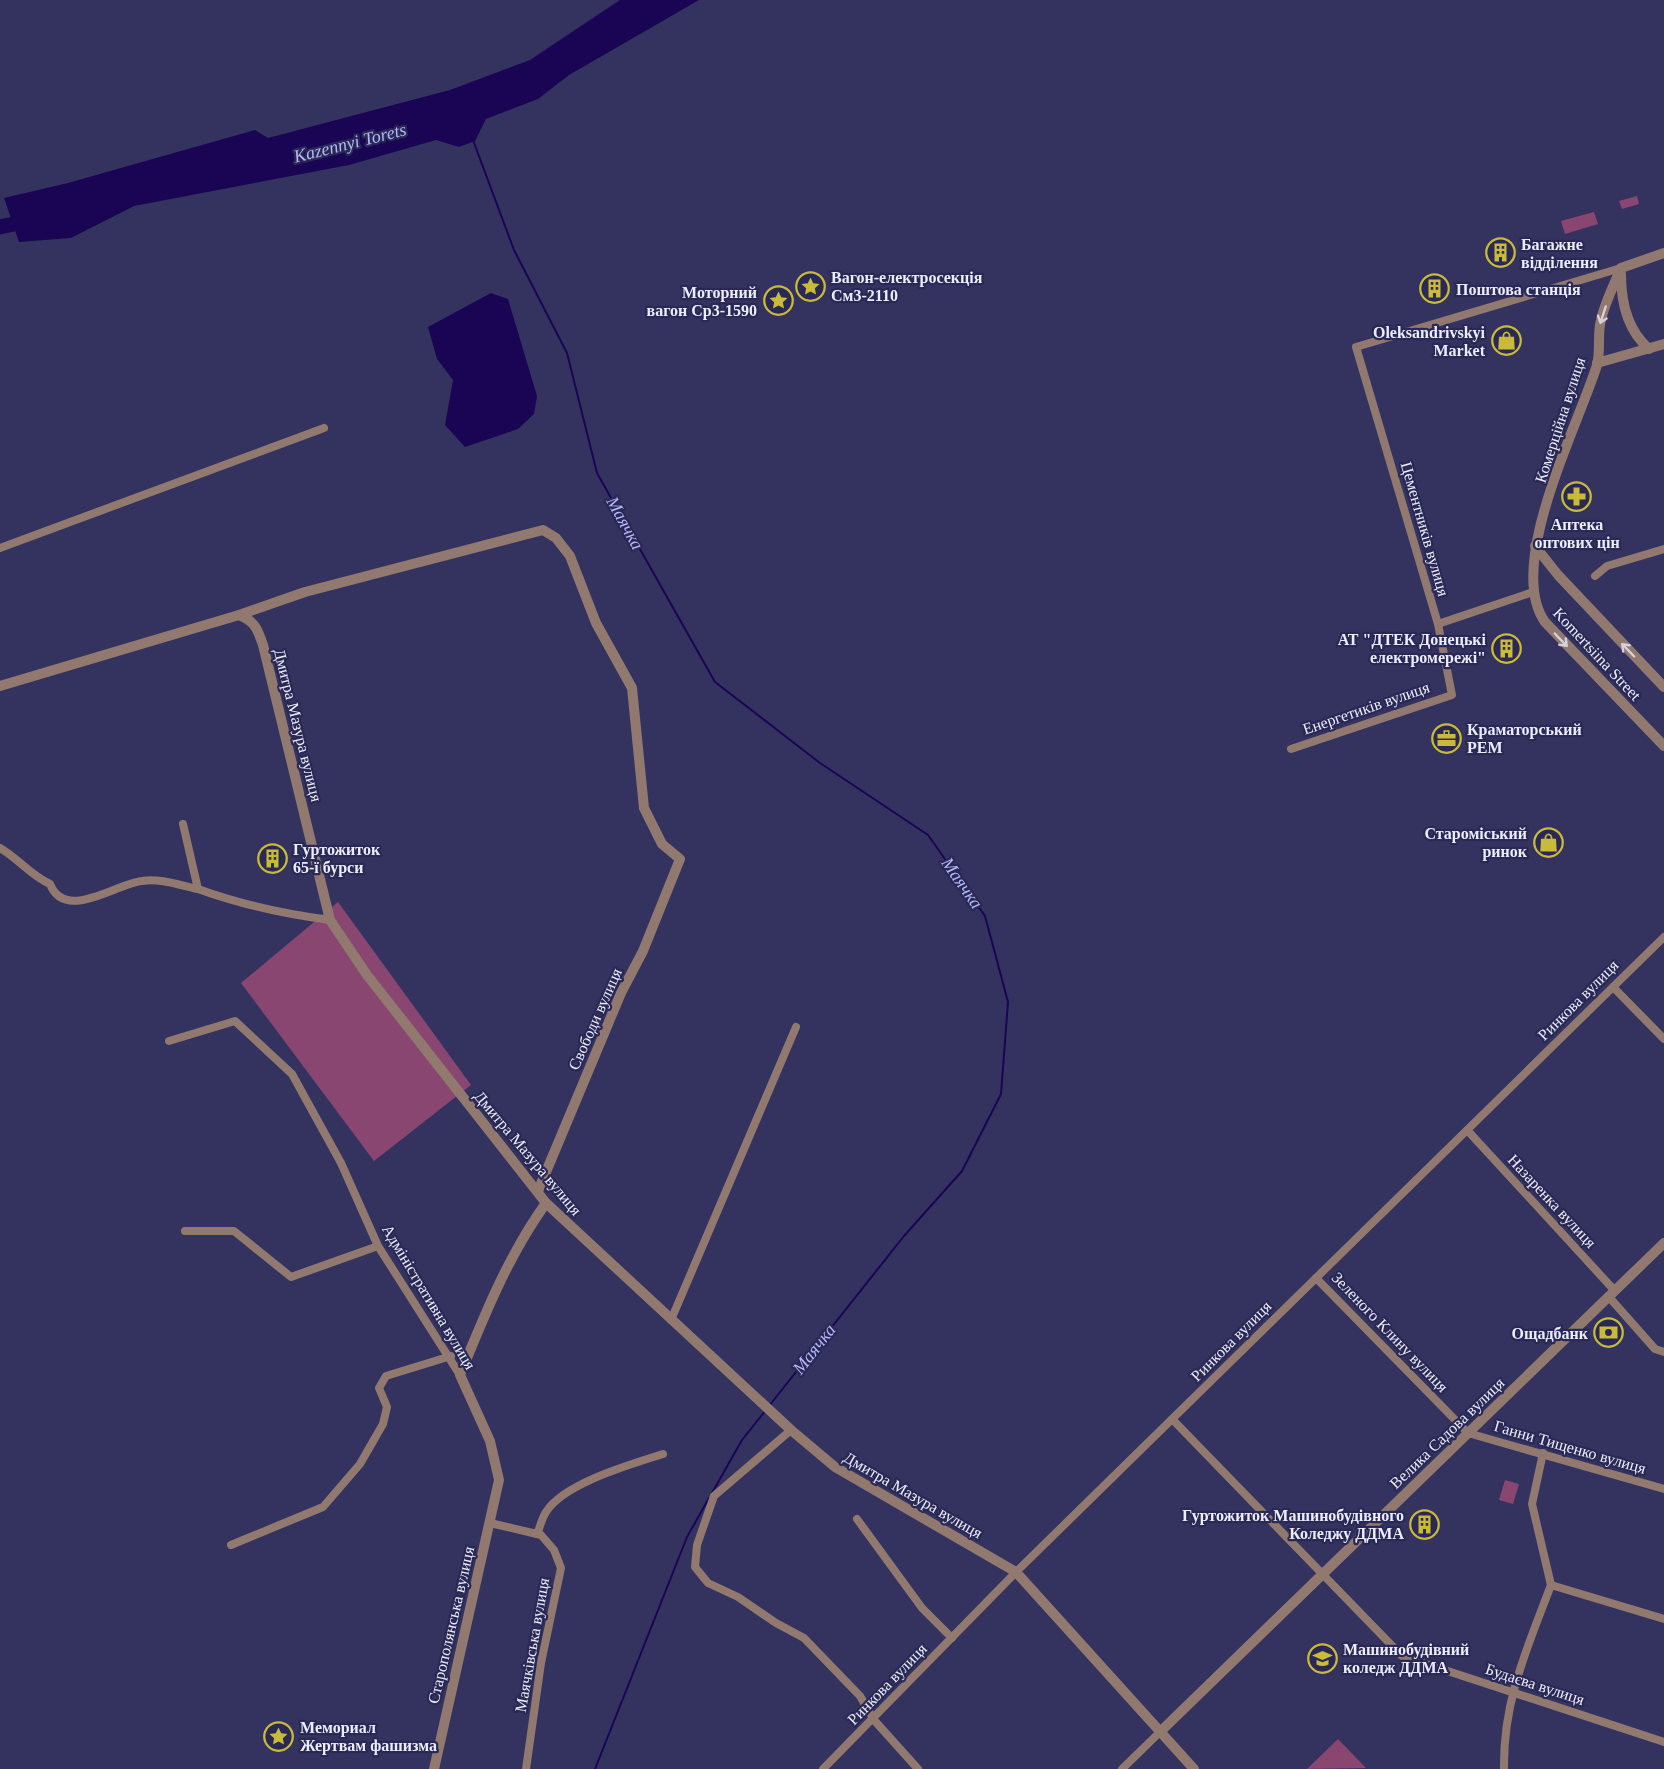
<svg xmlns="http://www.w3.org/2000/svg" width="1664" height="1769" font-family="'Times New Roman',serif">
<style>
.green{fill:#894671}
.water{fill:#1a0554}
.lines{fill:none;stroke-linecap:round;stroke-linejoin:round}
.stream{stroke:#1a0554;stroke-width:2}
.river{stroke:#1a0554;stroke-width:15}
.minor{stroke:#92796f;stroke-width:8}
.tertiary{stroke:#92796f;stroke-width:10}
.oneway{stroke:#d5d0da}
.labels{text-anchor:middle;dominant-baseline:central;stroke-width:4.5;stroke-linejoin:round;paint-order:stroke}
.poi-label{font-size:16px;font-weight:bold;fill:#ebedfe;stroke:#2a2955;text-anchor:start}
.street-label{font-size:16px;fill:#ebedfe;stroke:#2a2955}
.water-label{font-size:18px;font-style:italic;fill:#b4b7f9;stroke:#2a2955}
</style>
<rect width="100%" height="100%" fill="#343360"/>
<g class="green">
<path d="M1637,196L1639,204L1622,209L1619,201Z"/>
<path d="M1594,212L1598,224L1565,234L1561,221Z"/>
<path d="M338,902L471,1085L374,1161L241,983Z"/>
<path d="M1505,1480L1519,1484L1513,1504L1499,1500Z"/>
<path d="M1338,1739L1366,1768L1307,1769Z"/>
</g>
<g class="water">
<path d="M620,0H699L569,75L538,99L486,119L475,141L459,147L436,140L349,165L134,206L71,238L19,242L4,198L68,183L255,130L268,138L450,90L530,60Z"/>
<path d="M491,293L508,299L537,396L534,414L518,429L465,447L445,425L453,380L437,359L428,327Z"/>
</g>
<g class="lines">
<g class="stream">
<path d="M473,140L514,250L567,353L597,473L715,682L820,763L928,835L985,916L1008,1002L1001,1094L962,1171L904,1236L769,1406"/>
<path d="M712,1493L742,1440L766,1410"/>
<path d="M595,1769L687,1537L709,1498"/>
</g>
<path class="river" d="M0,227L33,220"/>
<g class="minor">
<path d="M0,548L324,428"/>
<path d="M1595,576L1607,566L1664,549"/>
<path d="M1438,624L1533,592"/>
<path d="M1291,749L1452,695L1438,624L1356,347L1621,268"/>
<path d="M183,824L198,889C242,905 284,914 330,920"/>
<path d="M0,848C19,859 30,875 50,884C65,922 115,884 142,881C161,878 179,885 198,889"/>
<path d="M1613,987L1664,1039"/>
<path d="M169,1041L235,1021L292,1074L341,1163L378,1246L460,1375"/>
<path d="M1468,1131L1615,1291"/>
<path d="M185,1231H234L291,1277L378,1246"/>
<path d="M1316,1278L1468,1433L1664,1489"/>
<path d="M1609,1297L1655,1349L1664,1352"/>
<path d="M671,1320L796,1027"/>
<path d="M1173,1420L1402,1656L1664,1742"/>
<path d="M791,1430L714,1496L697,1545L695,1567L708,1583L738,1597L776,1623L804,1638L860,1696L874,1720L918,1769"/>
<path d="M1543,1453L1532,1504L1551,1585"/>
<path d="M857,1519L922,1608L952,1638"/>
<path d="M490,1523L537,1534C540,1527 542,1518 546,1512C564,1483 632,1464 663,1454"/>
<path d="M231,1545L323,1507L360,1464L383,1424L387,1407L379,1388L386,1376L451,1356"/>
<path d="M1551,1585L1664,1619"/>
<path d="M526,1769L541,1663L561,1568L554,1550L541,1535L537,1534"/>
<path d="M823,1769L1016,1572L1664,937"/>
<path d="M1122,1769L1161,1731"/>
<path d="M1504,1769C1503,1700 1527,1649 1551,1585"/>
</g>
<g class="tertiary">
<path d="M1621,268C1614,285 1605,302 1601,320C1597,334 1601,351 1597,365C1578,426 1505,566 1545,622L1664,746"/>
<path d="M1621,268L1664,253"/>
<path d="M1621,274C1621,301 1627,330 1649,349"/>
<path d="M1597,363L1664,344"/>
<path d="M1535,546L1558,575L1664,687"/>
<path d="M239,615C255,621 258,630 263,645L330,920L367,975L546,1203L791,1430L835,1467L1016,1572L1194,1769"/>
<path d="M0,686L239,615L305,592L543,530L556,538L570,556L596,623L632,688L644,808L662,844L680,859L643,951L621,993L538,1191"/>
<path d="M1161,1731L1664,1243"/>
<path d="M434,1769L499,1480L490,1441L460,1375C485,1314 508,1256 546,1203"/>
</g>
</g>
<defs><path id="oneway-shaft" d="M-6 0H5M1.5-3L5.5 0L1.5 3" fill="none" stroke-width="1.6" stroke-linecap="round" stroke-linejoin="round" transform="scale(1.5)"/></defs>
<g class="oneway">
<use href="#oneway-shaft" transform="translate(1603 315) rotate(108)"/>
<use href="#oneway-shaft" transform="translate(1561 640) rotate(46)"/>
<use href="#oneway-shaft" transform="translate(1628 650) rotate(-134)"/>
</g>
<defs>
<symbol id="building-ring" viewBox="-11 -11 22 22"><circle r="9.5" fill="#2a2955" stroke="#c9ba3a" stroke-width="1.5"/><path d="M-4-6H4V6H1V3H-1V6H-4ZM-2.5-4.3h1.7v1.8h-1.7ZM.8-4.3h1.7v1.8H.8ZM-2.5-1h1.7V.8h-1.7ZM.8-1h1.7V.8H.8Z" fill="#c9ba3a"/></symbol>
<symbol id="sight-ring" viewBox="-11 -11 22 22"><circle r="9.5" fill="#2a2955" stroke="#c9ba3a" stroke-width="1.5"/><path d="M0-6L1.8-2.2L6-1.7L2.9 1.2L3.7 5.4L0 3.3L-3.7 5.4L-2.9 1.2L-6-1.7L-1.8-2.2Z" fill="#c9ba3a"/></symbol>
<symbol id="shop-ring" viewBox="-11 -11 22 22"><circle r="9.5" fill="#2a2955" stroke="#c9ba3a" stroke-width="1.5"/><path d="M-5-2.5h2.3a2.7 3.5 0 0 1 5.4 0H5L5.5 6h-11ZM-1.5-2.5h3a1.5 2.3 0 0 0-3 0Z" fill="#c9ba3a"/></symbol>
<symbol id="pharmacy-ring" viewBox="-11 -11 22 22"><circle r="9.5" fill="#2a2955" stroke="#c9ba3a" stroke-width="1.5"/><path d="M-2-6h4v4h4v4h-4v4h-4v-4h-4v-4h4Z" fill="#c9ba3a"/></symbol>
<symbol id="office-ring" viewBox="-11 -11 22 22"><circle r="9.5" fill="#2a2955" stroke="#c9ba3a" stroke-width="1.5"/><path d="M-6-3h4V-5.5h4V-3h4V5H-6ZM-1-4.5V-3h2v-1.5ZM-6 0V1H6V0Z" fill="#c9ba3a"/></symbol>
<symbol id="bank-ring" viewBox="-11 -11 22 22"><circle r="9.5" fill="#2a2955" stroke="#c9ba3a" stroke-width="1.5"/><path d="M-6-4H6V4H-6ZM0-2.3a2.3 2.3 0 1 0 0 4.6a2.3 2.3 0 1 0 0-4.6Z" fill="#c9ba3a"/></symbol>
<symbol id="university-ring" viewBox="-11 -11 22 22"><circle r="9.5" fill="#2a2955" stroke="#c9ba3a" stroke-width="1.5"/><path d="M0-5L7-2L0 1L-7-2ZM-4 1L0 2.5L4 1V4Q0 6-4 4Z" fill="#c9ba3a"/></symbol>
</defs>
<g fill-rule="evenodd">
<use href="#building-ring" x="1484" y="236" width="33" height="33"/>
<use href="#sight-ring" x="794" y="270" width="33" height="33"/>
<use href="#building-ring" x="1418" y="272" width="33" height="33"/>
<use href="#sight-ring" x="762" y="284" width="33" height="33"/>
<use href="#shop-ring" x="1490" y="324" width="33" height="33"/>
<use href="#pharmacy-ring" x="1560" y="480" width="33" height="33"/>
<use href="#building-ring" x="1490" y="632" width="33" height="33"/>
<use href="#office-ring" x="1430" y="722" width="33" height="33"/>
<use href="#shop-ring" x="1532" y="826" width="33" height="33"/>
<use href="#building-ring" x="256" y="842" width="33" height="33"/>
<use href="#bank-ring" x="1592" y="1316" width="33" height="33"/>
<use href="#building-ring" x="1408" y="1508" width="33" height="33"/>
<use href="#university-ring" x="1306" y="1642" width="33" height="33"/>
<use href="#sight-ring" x="262" y="1720" width="33" height="33"/>
</g>
<g class="labels">
<g class="poi-label">
<text x="1521" y="244">Багажне<tspan x="1521" dy="18">відділення</tspan></text>
<text x="831" y="277">Вагон-електросекція<tspan x="831" dy="18">См3-2110</tspan></text>
<text x="1456" y="289">Поштова станція</text>
<text x="757" y="292" text-anchor="end">Моторний<tspan x="757" dy="18">вагон Ср3-1590</tspan></text>
<text x="1485" y="332" text-anchor="end">Oleksandrivskyi<tspan x="1485" dy="18">Market</tspan></text>
<text x="1577" y="524" text-anchor="middle">Аптека<tspan x="1577" dy="18">оптових цін</tspan></text>
<text x="1486" y="639" text-anchor="end">АТ "ДТЕК Донецькі<tspan x="1486" dy="18">електромережі"</tspan></text>
<text x="1467" y="729">Краматорський<tspan x="1467" dy="18">РЕМ</tspan></text>
<text x="1527" y="833" text-anchor="end">Староміський<tspan x="1527" dy="18">ринок</tspan></text>
<text x="293" y="849">Гуртожиток<tspan x="293" dy="18">65-ї бурси</tspan></text>
<text x="1588" y="1333" text-anchor="end">Ощадбанк</text>
<text x="1404" y="1515" text-anchor="end">Гуртожиток Машинобудівного<tspan x="1404" dy="18">Коледжу ДДМА</tspan></text>
<text x="1343" y="1649">Машинобудівний<tspan x="1343" dy="18">коледж ДДМА</tspan></text>
<text x="300" y="1727">Мемориал<tspan x="300" dy="18">Жертвам фашизма</tspan></text>
</g>
<g class="street-label">
<text transform="translate(1560 420) rotate(-72)">Комерційна вулиця</text>
<text transform="translate(1425 529) rotate(74)">Цементників вулиця</text>
<text transform="translate(1597 654) rotate(47)">Komertsiina Street</text>
<text transform="translate(1366 708) rotate(-19)">Енергетиків вулиця</text>
<text transform="translate(298 725) rotate(76)">Дмитра Мазура вулиця</text>
<text transform="translate(1578 1000) rotate(-45)">Ринкова вулиця</text>
<text transform="translate(595 1019) rotate(-66)">Свободи вулиця</text>
<text transform="translate(528 1153) rotate(50)">Дмитра Мазура вулиця</text>
<text transform="translate(1552 1201) rotate(47)">Назаренка вулиця</text>
<text transform="translate(429 1297) rotate(59)">Адміністративна вулиця</text>
<text transform="translate(1390 1332) rotate(46)">Зеленого Клину вулиця</text>
<text transform="translate(1231 1341) rotate(-45)">Ринкова вулиця</text>
<text transform="translate(1447 1433) rotate(-44)">Велика Садова вулиця</text>
<text transform="translate(1570 1447) rotate(16)">Ганни Тищенко вулиця</text>
<text transform="translate(913 1495) rotate(30)">Дмитра Мазура вулиця</text>
<text transform="translate(451 1625) rotate(-77)">Старополянська вулиця</text>
<text transform="translate(532 1645) rotate(-80)">Маячківська вулиця</text>
<text transform="translate(887 1684) rotate(-46)">Ринкова вулиця</text>
<text transform="translate(1535 1684) rotate(18)">Будаєва вулиця</text>
</g>
<g class="water-label">
<text transform="translate(350 143) rotate(-14)">Kazennyi Torets</text>
<text transform="translate(625 523) rotate(61)">Маячка</text>
<text transform="translate(962 883) rotate(55)">Маячка</text>
<text transform="translate(814 1349) rotate(-52)">Маячка</text>
</g>
</g>
</svg>
